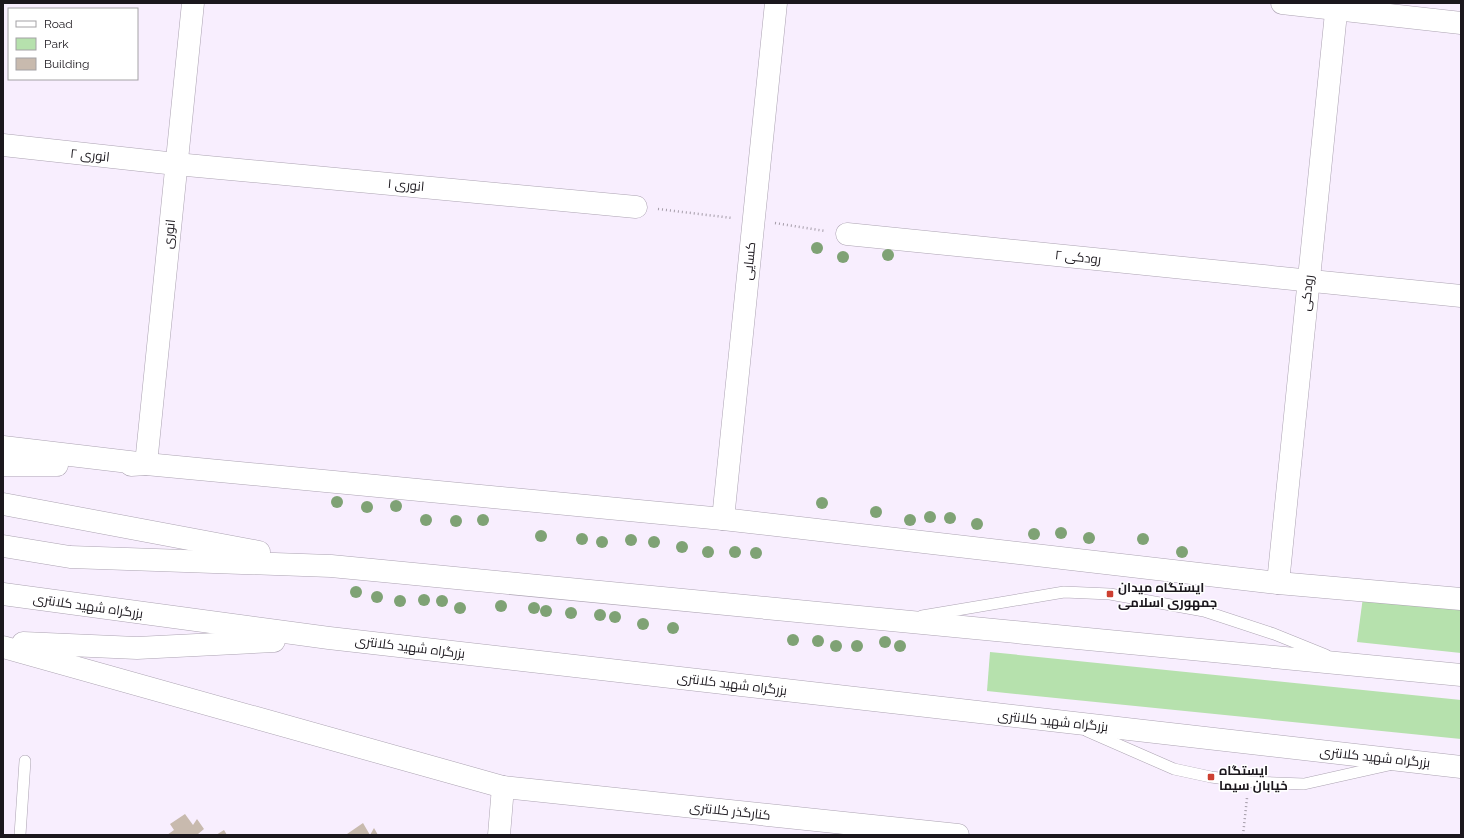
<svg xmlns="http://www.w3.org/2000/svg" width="1464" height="838" font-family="Raleway,Cairo,sans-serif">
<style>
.green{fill:#b6e1ad}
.building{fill:#c8baae}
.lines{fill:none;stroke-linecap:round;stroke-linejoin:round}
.lane-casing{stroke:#aca3b2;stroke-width:12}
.street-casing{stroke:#aca3b2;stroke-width:23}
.highway-casing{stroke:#aca3b2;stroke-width:23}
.path{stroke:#a49ca8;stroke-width:2.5;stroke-dasharray:1 3;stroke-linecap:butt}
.lane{stroke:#fff;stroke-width:11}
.street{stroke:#fff;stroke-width:22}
.highway{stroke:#fff;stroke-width:22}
.tree{fill:#7fa275}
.poi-dot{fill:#cd4031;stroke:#fff;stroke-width:1.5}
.labels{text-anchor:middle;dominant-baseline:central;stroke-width:3;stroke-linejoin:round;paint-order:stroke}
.street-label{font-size:13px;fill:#1b171d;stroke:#fff}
.poi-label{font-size:13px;font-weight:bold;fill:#1b171d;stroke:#fff;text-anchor:start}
</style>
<rect width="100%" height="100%" fill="#f8eefe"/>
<g class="green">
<path d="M1363,597L1461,607V653L1357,642Z"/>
<path d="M990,652L1461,700V739L987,691Z"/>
</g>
<g class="building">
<path d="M185,814L193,825L197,819L204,829L198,834L199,835H167L174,830L170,824Z"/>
<path d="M363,823L370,835L374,828L378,835H348L347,834Z"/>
<path d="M224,830L227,835H216Z"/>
</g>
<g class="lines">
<defs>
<g id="lane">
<path d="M922,616L1064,592L1110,594L1204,611L1274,634L1326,655"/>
<path d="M1087,731L1174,769L1211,777L1249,782L1304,784L1389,765"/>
<path d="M20,835L25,761"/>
</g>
<g id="street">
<path d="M1282,3L1461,23"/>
<path d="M3,145L176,164L636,207"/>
<path d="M847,234L1461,296"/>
<path d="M3,447L146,464L723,519L1278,583L1461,599"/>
<path d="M3,465H57"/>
<path d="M131,465L146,464L193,3"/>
<path d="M723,519L776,3"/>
<path d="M1278,583L1337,3"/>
<path d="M499,835L503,787L958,835"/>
</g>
<g id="highway">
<path d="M3,504L259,552"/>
<path d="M3,546L70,557L331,566L1461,675"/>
<path d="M3,594L329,638L1461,767"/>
<path d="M23,643L137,648L274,641"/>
<path d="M3,647L503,787"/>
</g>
</defs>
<use href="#lane" class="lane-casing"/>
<use href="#street" class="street-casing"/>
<use href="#highway" class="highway-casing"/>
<g class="path">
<path d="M658,209L732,218"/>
<path d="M775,223L825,231"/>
<path d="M1243,835L1247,798"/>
</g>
<use href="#lane" class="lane"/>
<use href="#street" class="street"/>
<use href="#highway" class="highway"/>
</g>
<g class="tree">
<circle cx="817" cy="248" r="6"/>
<circle cx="888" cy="255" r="6"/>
<circle cx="843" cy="257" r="6"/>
<circle cx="337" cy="502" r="6"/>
<circle cx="822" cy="503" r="6"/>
<circle cx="396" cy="506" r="6"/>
<circle cx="367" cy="507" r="6"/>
<circle cx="876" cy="512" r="6"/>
<circle cx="930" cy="517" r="6"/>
<circle cx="950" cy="518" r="6"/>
<circle cx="426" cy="520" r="6"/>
<circle cx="483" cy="520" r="6"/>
<circle cx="910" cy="520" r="6"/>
<circle cx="456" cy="521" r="6"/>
<circle cx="977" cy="524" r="6"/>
<circle cx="1061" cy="533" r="6"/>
<circle cx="1034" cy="534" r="6"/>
<circle cx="541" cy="536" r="6"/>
<circle cx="1089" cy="538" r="6"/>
<circle cx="582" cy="539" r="6"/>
<circle cx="1143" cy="539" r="6"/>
<circle cx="631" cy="540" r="6"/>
<circle cx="602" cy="542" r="6"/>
<circle cx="654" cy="542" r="6"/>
<circle cx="682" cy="547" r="6"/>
<circle cx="708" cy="552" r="6"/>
<circle cx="735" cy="552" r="6"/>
<circle cx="1182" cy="552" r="6"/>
<circle cx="756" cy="553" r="6"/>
<circle cx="356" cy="592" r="6"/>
<circle cx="377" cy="597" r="6"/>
<circle cx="424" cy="600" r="6"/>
<circle cx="400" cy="601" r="6"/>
<circle cx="442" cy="601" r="6"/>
<circle cx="501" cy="606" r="6"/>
<circle cx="460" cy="608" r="6"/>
<circle cx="534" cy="608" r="6"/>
<circle cx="546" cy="611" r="6"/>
<circle cx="571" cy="613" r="6"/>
<circle cx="600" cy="615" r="6"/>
<circle cx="615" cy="617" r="6"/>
<circle cx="643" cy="624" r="6"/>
<circle cx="673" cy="628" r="6"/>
<circle cx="793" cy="640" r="6"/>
<circle cx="818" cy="641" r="6"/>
<circle cx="885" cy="642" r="6"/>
<circle cx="836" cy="646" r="6"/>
<circle cx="857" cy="646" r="6"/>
<circle cx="900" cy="646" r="6"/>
</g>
<g class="poi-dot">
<rect x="1106" y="590" width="8" height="8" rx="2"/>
<rect x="1207" y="773" width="8" height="8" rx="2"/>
</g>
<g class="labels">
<g class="street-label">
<text transform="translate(90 155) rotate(6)">انوری ۲</text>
<text transform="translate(406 185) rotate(5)">انوری ۱</text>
<text transform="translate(169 234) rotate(-84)">انوری</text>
<text transform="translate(1078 257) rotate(6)">رودکی ۲</text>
<text transform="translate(749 261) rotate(-84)">کسایی</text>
<text transform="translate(1307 293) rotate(-84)">رودکی</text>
<text transform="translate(88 606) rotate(8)">بزرگراه شهید کلانتری</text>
<text transform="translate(410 647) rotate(7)">بزرگراه شهید کلانتری</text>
<text transform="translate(732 684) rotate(7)">بزرگراه شهید کلانتری</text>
<text transform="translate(1053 721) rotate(6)">بزرگراه شهید کلانتری</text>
<text transform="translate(1375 757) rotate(6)">بزرگراه شهید کلانتری</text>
<text transform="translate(730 811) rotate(6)">کنارگذر کلانتری</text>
</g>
<g class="poi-label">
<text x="1118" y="587">ایستگاه میدان<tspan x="1118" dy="15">جمهوری اسلامی</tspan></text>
<text x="1219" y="770">ایستگاه<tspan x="1219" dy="15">خیابان سیما</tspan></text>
</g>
</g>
<rect width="1464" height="838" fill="none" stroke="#1b171d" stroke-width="8"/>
<rect x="8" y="8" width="130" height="72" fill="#ffffff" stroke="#a4a2a5"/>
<rect x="16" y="21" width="20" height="6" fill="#ffffff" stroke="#a4a2a5"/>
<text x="44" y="28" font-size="12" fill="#1b171d">Road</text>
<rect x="16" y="38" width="20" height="12" fill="#b6e1ad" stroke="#a4a2a5"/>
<text x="44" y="48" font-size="12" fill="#1b171d">Park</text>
<rect x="16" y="58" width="20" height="12" fill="#c8baae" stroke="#a4a2a5"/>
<text x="44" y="68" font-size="12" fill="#1b171d">Building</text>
</svg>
